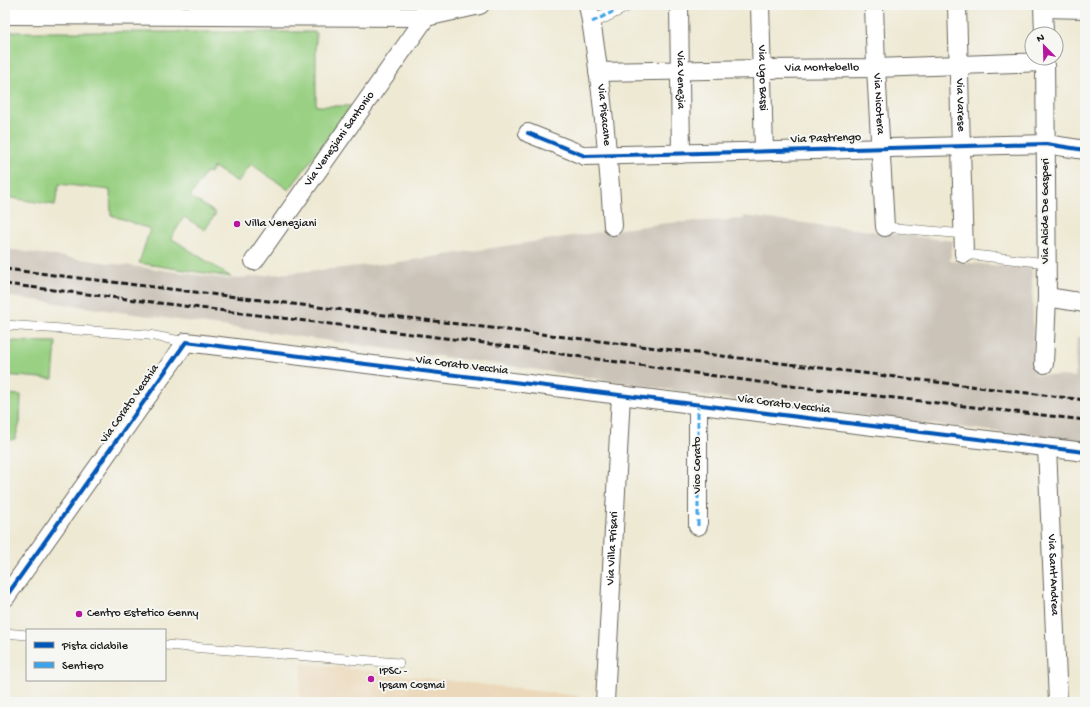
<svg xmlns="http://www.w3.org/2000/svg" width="1090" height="707" font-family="'Gochi Hand',sans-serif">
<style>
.built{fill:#ebd8ba}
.industrial{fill:#cbc3b8}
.green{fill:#99d083;stroke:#5a7650}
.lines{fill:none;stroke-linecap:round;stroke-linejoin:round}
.service-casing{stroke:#66645c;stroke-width:10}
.pedestrian-casing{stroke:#66645c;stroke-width:14}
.minor-casing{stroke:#66645c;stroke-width:20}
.service{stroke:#fff;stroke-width:9}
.pedestrian{stroke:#fff;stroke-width:13}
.minor{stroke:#fff;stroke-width:18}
.rail{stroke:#1c1c1c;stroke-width:3;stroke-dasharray:6 3;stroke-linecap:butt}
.quiet{stroke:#3da2ea;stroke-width:3;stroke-dasharray:6 3;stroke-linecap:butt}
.cycleway-casing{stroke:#f6f6f2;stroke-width:6}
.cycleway{stroke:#0057b8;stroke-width:4}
.poi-dot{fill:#b5179e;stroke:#f6f6f2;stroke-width:1.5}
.labels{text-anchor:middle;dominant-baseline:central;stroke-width:4;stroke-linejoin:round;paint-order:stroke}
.street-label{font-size:12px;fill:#1c1c1c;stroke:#f6f6f2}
.poi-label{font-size:12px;fill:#1c1c1c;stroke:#f6f6f2;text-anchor:start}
</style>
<rect width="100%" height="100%" fill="#f6f6f2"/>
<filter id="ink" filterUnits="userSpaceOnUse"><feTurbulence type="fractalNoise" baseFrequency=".025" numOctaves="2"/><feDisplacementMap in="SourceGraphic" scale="8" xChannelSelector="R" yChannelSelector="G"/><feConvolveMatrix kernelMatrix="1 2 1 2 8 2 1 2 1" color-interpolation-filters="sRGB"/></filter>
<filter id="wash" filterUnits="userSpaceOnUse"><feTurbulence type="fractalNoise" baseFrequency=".012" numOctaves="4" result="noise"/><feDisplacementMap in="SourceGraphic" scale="16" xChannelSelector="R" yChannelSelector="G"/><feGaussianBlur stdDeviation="0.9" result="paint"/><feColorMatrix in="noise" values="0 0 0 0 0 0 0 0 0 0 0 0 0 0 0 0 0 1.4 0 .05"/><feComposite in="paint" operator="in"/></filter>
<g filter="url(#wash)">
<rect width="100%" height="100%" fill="#eee9d3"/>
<path class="built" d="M302,663L579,696V702H299Z"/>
<path class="industrial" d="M744,216L953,241L950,261L1032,269L1034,374L1075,377L1077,337H1085V442L762,404L553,372L5,296V249L228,279L392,263L607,231L668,223L744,219Z"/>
<g class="green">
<path d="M5,32H316V106H351L289,190L251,164L238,182L214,167L210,173L206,172L190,197L216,213L205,230L184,217L171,238L231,277L139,263L150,229L111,215L110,190L59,184L55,205L5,197Z"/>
<path d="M5,341L56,342L53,379L5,375Z"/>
<path d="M5,394L21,395L20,423L15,439L5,441Z"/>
</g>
</g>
<g filter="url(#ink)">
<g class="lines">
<defs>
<g id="service">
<path d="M885,227L964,234"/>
<path d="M964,254L1047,263"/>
<path d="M5,325L149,335L186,342"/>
<path d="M5,633L27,635"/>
<path d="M165,645L399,663"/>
</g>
<path id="pedestrian" d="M592,22L627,5"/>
<g id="minor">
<path id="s1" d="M588,5C594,34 597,63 601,92C606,137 610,181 613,226"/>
<path id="s2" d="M679,5L681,154"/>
<path id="s3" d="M760,5L764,151"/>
<path id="s4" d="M874,5L876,68L885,227"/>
<path id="s5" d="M957,5L964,254"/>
<path d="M1043,5L1044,34"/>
<path d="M1044,8L1085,9"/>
<path d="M5,15L426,17L480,5"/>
<path id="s6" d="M598,72L762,69L876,68L1045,62"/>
<path d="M528,133L585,156L1046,144L1085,150"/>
<path id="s7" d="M254,261L426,17"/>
<path d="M1047,297L1085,303"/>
<path d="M1044,364L1047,297L1045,58"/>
<path id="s8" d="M1047,448L1058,702"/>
<path d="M698,526V405"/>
<path d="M5,598L186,342L1085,452"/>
<path id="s9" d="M605,702L621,395"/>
</g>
</defs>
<use href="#service" class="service-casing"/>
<use href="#pedestrian" class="pedestrian-casing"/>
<use href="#minor" class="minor-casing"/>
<use href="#service" class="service"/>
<use href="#pedestrian" class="pedestrian"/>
<use href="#minor" class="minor"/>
<g class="rail">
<path d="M5,269L1085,400"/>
<path d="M5,284L477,342L765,383L1085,420"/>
</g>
<g class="quiet">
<path d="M592,22L627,5"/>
<path d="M698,526V405"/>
</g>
<defs>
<g id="cycleway">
<path d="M528,133L585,156L1046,144L1085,150"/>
<path d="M5,598L186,342L1085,452"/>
</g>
</defs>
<use href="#cycleway" class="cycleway-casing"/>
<use href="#cycleway" class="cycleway"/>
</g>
</g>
<g class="poi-dot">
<circle cx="237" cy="224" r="4"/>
<circle cx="79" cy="614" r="4"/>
<circle cx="371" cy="679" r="4"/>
</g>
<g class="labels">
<g class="street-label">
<text stroke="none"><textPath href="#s6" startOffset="224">Via Montebello</textPath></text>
<text stroke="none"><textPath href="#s3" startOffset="73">Via Ugo Bassi</textPath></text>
<text stroke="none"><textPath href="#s2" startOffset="75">Via Venezia</textPath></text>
<text stroke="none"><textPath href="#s4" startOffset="99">Via Nicotera</textPath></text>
<text stroke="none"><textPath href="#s5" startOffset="100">Via Varese</textPath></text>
<text stroke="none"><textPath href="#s1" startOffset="111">Via Pisacane</textPath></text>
<text stroke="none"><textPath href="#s7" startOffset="149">Via Veneziani Santonio</textPath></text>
<text transform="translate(826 139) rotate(-2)">Via Pastrengo</text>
<text transform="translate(1046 211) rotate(-90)">Via Alcide De Gasperi</text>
<text transform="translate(462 366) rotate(7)">Via Corato Vecchia</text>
<text transform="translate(130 404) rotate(-55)">Via Corato Vecchia</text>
<text transform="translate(784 405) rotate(7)">Via Corato Vecchia</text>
<text transform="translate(698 465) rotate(-90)">Vico Corato</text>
<text stroke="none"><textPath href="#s9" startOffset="154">Via Villa Frisari</textPath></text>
<text stroke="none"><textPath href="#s8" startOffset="127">Via Sant'Andrea</textPath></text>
</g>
<g class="poi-label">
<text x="245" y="224">Villa Veneziani</text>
<text x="87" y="614">Centro Estetico Genny</text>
<text x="379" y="672">IPSC -<tspan x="379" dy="14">Ipsam Cosmai</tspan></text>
</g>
</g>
<rect width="1090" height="707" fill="none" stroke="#f6f6f2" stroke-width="20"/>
<rect x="26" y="629" width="140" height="52" fill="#f6f6f2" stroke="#9f9f9c"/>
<rect x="34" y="642" width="20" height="6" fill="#0057b8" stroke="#9f9f9c"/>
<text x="62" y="649" font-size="12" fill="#1c1c1c">Pista ciclabile</text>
<rect x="34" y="662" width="20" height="6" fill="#3da2ea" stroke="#9f9f9c"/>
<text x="62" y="669" font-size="12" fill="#1c1c1c">Sentiero</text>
<g transform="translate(1044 46) rotate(337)"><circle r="19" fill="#f6f6f2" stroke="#9f9f9c"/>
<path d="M0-3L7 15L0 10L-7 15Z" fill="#b5179e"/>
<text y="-6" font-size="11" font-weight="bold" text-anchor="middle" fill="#1c1c1c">N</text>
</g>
</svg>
